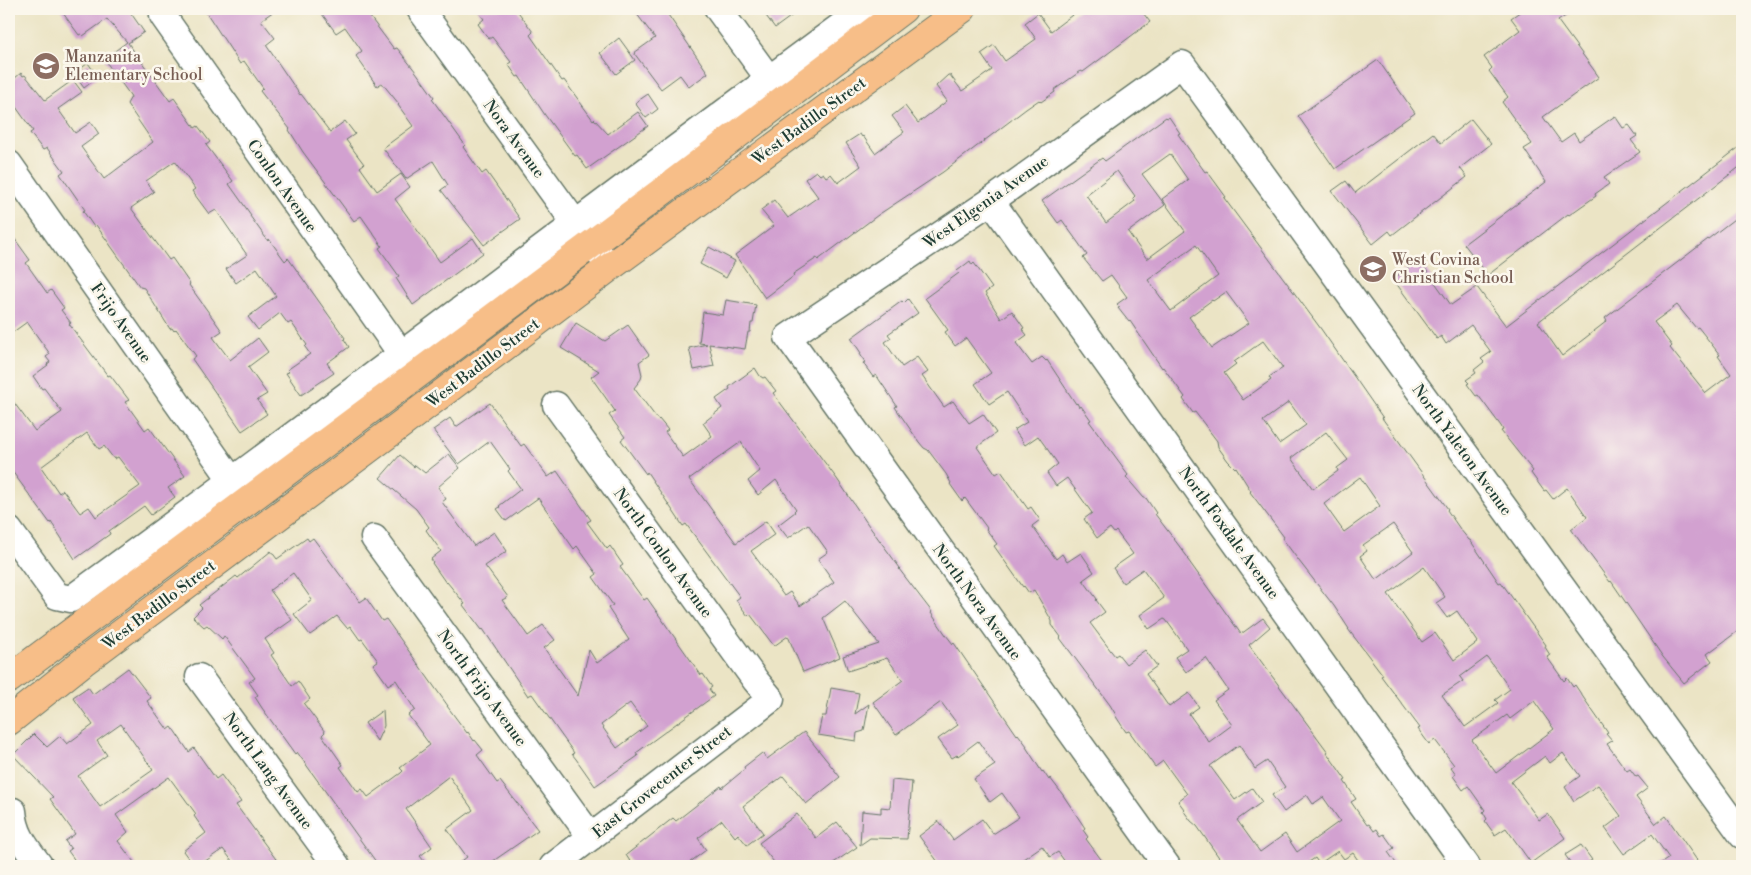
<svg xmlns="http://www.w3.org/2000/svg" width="1751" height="875" font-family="'Libre Bodoni',serif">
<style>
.building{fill:#d2a1d0;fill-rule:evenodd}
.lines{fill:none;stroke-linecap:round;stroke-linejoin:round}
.minor-casing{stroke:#667767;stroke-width:29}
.major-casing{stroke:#667767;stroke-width:30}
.minor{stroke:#fff;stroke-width:26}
.major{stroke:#f7be88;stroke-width:28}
.labels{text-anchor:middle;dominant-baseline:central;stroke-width:5;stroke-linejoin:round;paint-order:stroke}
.education-label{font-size:16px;fill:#785e54;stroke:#fbf7ec;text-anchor:start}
.street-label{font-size:16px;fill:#1f3d34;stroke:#fbf7ec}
</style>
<rect width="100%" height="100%" fill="#fbf7ec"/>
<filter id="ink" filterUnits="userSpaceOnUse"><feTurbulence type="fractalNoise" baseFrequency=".02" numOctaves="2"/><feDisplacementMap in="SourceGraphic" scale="10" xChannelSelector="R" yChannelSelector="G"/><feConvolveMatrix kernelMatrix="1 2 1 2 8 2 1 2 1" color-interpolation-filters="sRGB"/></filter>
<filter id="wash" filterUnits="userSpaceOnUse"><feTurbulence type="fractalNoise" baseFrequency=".0096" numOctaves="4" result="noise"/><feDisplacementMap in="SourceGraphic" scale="20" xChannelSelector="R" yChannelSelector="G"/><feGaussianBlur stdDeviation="1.12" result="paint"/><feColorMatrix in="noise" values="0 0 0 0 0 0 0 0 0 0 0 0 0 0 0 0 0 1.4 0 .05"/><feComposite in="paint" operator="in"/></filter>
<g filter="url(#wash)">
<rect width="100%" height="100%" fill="#ebe4c5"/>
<g id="blocks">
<g class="building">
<path d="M60,9H128L144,32L128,43L170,101L174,98L195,128L198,126L210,142L206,145L233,181L229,184L251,215L250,216L268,241L269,239L285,261L288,258L345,338L344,339L349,347L327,363L334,373L301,395L286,373L289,372L287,370L310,354L305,347L307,345L291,322L288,324L280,313L258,330L248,317L276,296L257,268L236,283L226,269L247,255L216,210L209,214L192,191L195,189L175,161L146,181L154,192L131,208L169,260L172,258L190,284L189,285L222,331L213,337L230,360L258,338L268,352L248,367L267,394L257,400L267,414L242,431L192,359L196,356L176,329L174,331L172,328L170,329L144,288L140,287L96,225L94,227L83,211L85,210L60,174L64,171L47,148L43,150L30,133L33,131L16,107L9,112V83L21,73L23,76L25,75L45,100L73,80L82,92L58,109L75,133L91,122L99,134L81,147L104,179L153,142L127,104L131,97L130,95L104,59L127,42L107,19L83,36L81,34L79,35Z"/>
<path d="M204,9H277L261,20L275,38L266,45L300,95L301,94L330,132L345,121L355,134L346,140L364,164L360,167L377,191L401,174L410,187L395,199L440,262L473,238L483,253L413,305L396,278L399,276L379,248L382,246L361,216L354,221L303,152L289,130L290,129L260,91L263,88L244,61L240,64Z"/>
<path d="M330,9H364L394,49L397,48L416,72L434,97L432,99L465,145L463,147L482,174L486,171L520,219L484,245L441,190L448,185L433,161L406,179L383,148L413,126L398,105L399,104L382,83L377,86L356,56L362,51L345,27L336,33L322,14Z"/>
<path d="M476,9H516L533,32L530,35L562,81L564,80L593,120L594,119L608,134L638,112L648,126L587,169L577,155L575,156L545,115L519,76L517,77L508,64L511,62L492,37L489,39L478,24L484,19Z"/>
<path d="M633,9H664L708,73L689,87L680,75L661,89L634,53L655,38Z"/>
<path d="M761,9H801L775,28Z"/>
<path d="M1080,9H1140L1150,22L1083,72L1081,71L1054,90L1055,92L1041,102L1039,100L1026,109L943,172L878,215L818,260L817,258L793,274L794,276L765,298L735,255L774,226L761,210L774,200L788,218L818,197L805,179L816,171L820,175L823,173L826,177L831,174L838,183L861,166L846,143L860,134L862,137L863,136L875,153L904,132L892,116L905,106L918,123L947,101L936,86L948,75H950L962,91L992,70L981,54L994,45L1005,61L1036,39L1025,23L1038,13L1051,31Z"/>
<path d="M1524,9H1576L1558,21L1599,77L1543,117L1561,142L1574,133L1579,141L1615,116L1623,128L1629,125L1637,136L1631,140L1640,152L1604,177L1609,184L1595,194L1596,196L1569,215L1568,214L1488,275L1464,244L1546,182L1524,149L1532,144L1502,102L1508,97L1489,71L1492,68L1484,57L1520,30L1511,18Z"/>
<path d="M619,38L635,60L616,74L600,53Z"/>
<path d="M1378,60L1415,113L1335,169L1298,116Z"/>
<path d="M88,63L98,77L84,88L74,74Z"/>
<path d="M648,94L658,109L646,118L635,103Z"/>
<path d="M1166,117L1167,118L1169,117L1180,133L1178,134L1205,172L1207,171L1226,197L1224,198L1321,329L1383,418H1382L1448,509L1447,510L1460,529L1469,540H1470L1499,583L1501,582L1546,645L1545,647L1550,655L1547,657L1564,681L1567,678L1573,687L1575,685L1585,700L1608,733L1606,734L1612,741L1607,744L1627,771L1630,769L1636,777L1638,776L1648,788L1636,797L1656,824L1666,816L1701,866H1657L1669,858L1652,834L1624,854L1605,828L1621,816L1598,785L1574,801L1565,787L1580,776L1563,753L1550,763L1545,756L1511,782L1539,820L1548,814L1565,838L1531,863L1506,828L1495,835L1485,821L1487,819L1483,812L1485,810L1468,786L1463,790L1453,776L1456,774L1451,767L1454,765L1435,740L1429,744L1418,729L1420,728L1381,676L1383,675L1348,629H1349L1334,606L1299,561L1282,538L1284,537L1250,492L1251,491L1236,467L1235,468L1228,461L1218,447L1217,441L1195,412L1193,413L1183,399L1185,397L1163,367L1162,368L1130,321L1129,322L1118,308L1120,307L1117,304L1127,297L1111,275L1102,281L1083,258L1087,255L1062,220L1058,223L1042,201L1102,158L1105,161ZM1170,154L1188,180L1162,199L1185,231L1147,259L1128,232L1165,205L1142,174ZM1117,171L1135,196L1133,198L1135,201L1106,223L1086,195ZM1196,245L1218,276L1171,311L1148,280ZM1226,292L1249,323L1212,348L1189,317L1212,300L1213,301ZM1263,341L1283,368L1269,377L1271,380L1243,400L1224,373L1236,364L1234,362ZM1289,402L1306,425L1279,444L1263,421ZM1326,432L1348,460L1337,468L1338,471L1313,489L1291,458ZM1360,477L1380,506L1344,532L1324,504ZM1393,524L1413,552L1376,580L1360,556L1367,551L1363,545ZM1424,567L1445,597L1436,603L1447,618L1457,611L1478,642L1454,660L1435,633L1422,642L1388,594ZM1487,657L1510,689L1495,700L1498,703L1465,727L1442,695L1463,681L1460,677ZM1534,701L1554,729L1496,773L1472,740L1507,715L1510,719Z"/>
<path d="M1471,119L1491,144L1460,168L1467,177L1392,235L1389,231L1373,244L1332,191L1346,181L1355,193L1433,133L1441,143Z"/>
<path d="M1742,145V165L1538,322L1562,356L1607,321L1605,318L1742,213V628L1707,654L1712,661L1684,683L1663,657L1611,581L1610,582L1571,529L1587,517L1567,488L1553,499L1546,490L1544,491L1531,473L1533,471L1501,431L1503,430L1501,426L1478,395L1476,396L1467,384L1469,383L1466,380L1476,373L1474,370L1484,362L1481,359L1491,352L1471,325L1446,344L1441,336L1437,339L1393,279L1419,260L1451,305L1477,287L1506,326ZM1677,305L1696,328L1698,327L1720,355L1718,356L1731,374L1706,393L1670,348L1672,346L1654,322Z"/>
<path d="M9,231L30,260L26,263L47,293L51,290L64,308L61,310L71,323L69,324L108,376L110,375L129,400L125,402L145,430L149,427L185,476L168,488L175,497L151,515L144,506L109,531L110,534L75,559L51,522L50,523L9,467V396L35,431L62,412L44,388L42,389L33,376L48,365L47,364L50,362L46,357L50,354L27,322L9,335ZM87,433L99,449L104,446L114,459L118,457L140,486L96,517L89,507L80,513L63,490L59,493L41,467Z"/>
<path d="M709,247L735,261L726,278L700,264Z"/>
<path d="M970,261L972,265L974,263L992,288L985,293L1001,319L1012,311L1024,328L1022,329L1027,335L1016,343L1032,364L1042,357L1046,361L1047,360L1076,404L1077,403L1079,407L1081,406L1091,420L1089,421L1123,467H1122L1128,475L1126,477L1144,498H1146L1156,513L1155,514L1189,559L1188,560L1241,634L1263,618L1270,627L1249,645L1328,752L1327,753L1346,780L1344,781L1356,799L1351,802L1367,825L1369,824L1374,831L1377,829L1381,836L1384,834L1394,848L1388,852L1398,866H1362L1353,853L1344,859L1338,851L1319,864L1315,858L1306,864L1307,866H1225L1197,826L1191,821L1183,810L1184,809L1178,801L1187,794L1163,761L1155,767L1129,731L1126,732L1115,715H1116L1110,705L1060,638L1061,637L1052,625V621L1034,590L1029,593L1024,586L1023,587L994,546L997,544L986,529L987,528L965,498L962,501L950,484L951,483L946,474L928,450L924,448L919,442L895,407L897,406L876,375L873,377L863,363L865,362L860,354L861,353L851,338L902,301L904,303L908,299L918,313L888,334L891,338L885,342L902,367L917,357L928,372L922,376L944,407L953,401L969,423L983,414L996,433L977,447L996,474L1001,471L1028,509L1031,507L1040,520L1032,526L1056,559L1062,554L1067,562L1081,553L1094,572L1083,580L1097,599L1096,600L1105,612L1090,623L1111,651L1115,656L1118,654L1126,664L1145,650L1157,666L1146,674L1169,707L1189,693L1199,707L1189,714L1209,742L1232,725L1214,700L1228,690L1206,658L1186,672L1175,657L1187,649L1166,620L1164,619L1149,629L1140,615L1164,598L1143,569L1123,583L1113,568L1133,554L1116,531L1114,533L1110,528L1097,538L1084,519L1092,513L1067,478L1056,486L1047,473L1058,464L1038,436L1025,445L1014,430L1027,422L1007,392L989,404L975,384L991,373L966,338L955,346L945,332L948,330L925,298L959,273L957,271ZM1239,745L1255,769L1267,761L1285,787L1272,795L1284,812L1307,795L1313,804L1323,797L1340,821L1297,852L1285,834L1260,852L1237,820L1262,802L1252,788L1235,800L1210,766Z"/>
<path d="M726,300L756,305L753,323H751L750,332H748L745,349L709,344L714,366L694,370L689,348L707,344L699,343L703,312L723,315Z"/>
<path d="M576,323L605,341L628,325L649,355L639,362L642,375L641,379L634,388L658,420L659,419L668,430L665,432L683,457L712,436L703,423L722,408L716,399L730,389L729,387L755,368L760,376L763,378L765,377L776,391L773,393L837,479L869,526L900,568L899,569L932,612L931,613L946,635L953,644L954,643L1017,735L1018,734L1027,746L1026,747L1042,772L1043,771L1049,780L1050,778L1063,795L1085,828L1083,830L1088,837L1086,839L1106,866H1068L1058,852L1050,857L1042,846L1013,866H941L919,836L939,821L953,840L982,819L993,834L1019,817L1002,793L990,802L974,779L995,765L978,741L958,756L957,755L952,758L938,739L958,725L941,702L896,735L873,702L903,680L887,658L848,671L843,656L879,644L845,601L823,618L840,657L803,672L788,636L774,646L750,614L748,616L736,600L740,597L686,524L683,526L647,472L646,474L621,440L625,437L609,415L615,411L591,377L599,371L561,348ZM741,442L760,471L748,481L758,495L776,480L796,509L794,511L795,512L778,525L788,538L808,524L828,552L818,559L834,582L800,606L790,592L784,596L751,551L775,534L766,521L736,543L689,479Z"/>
<path d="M490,403L521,446L524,444L548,477L557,471L591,520L587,522L607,549L610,546L623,565L620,567L644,600L647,598L701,675L703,674L712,687L709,689L714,696L636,753L638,756L595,786L576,759L572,754L574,753L532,694L528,696L483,629L482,630L463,605L465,604L447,582L446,583L432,563L433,562L431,559L441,551L426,530L429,527L416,509L380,478L400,455L414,467L415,465L425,473L449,454L460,468L438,487L446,499L442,502L474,546L494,532L507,551L485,566L508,597L502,600L528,636L543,625L555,640L544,648L578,696L589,650L597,663L629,640L608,608L613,605L593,577L597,574L577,546L574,549L538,498L506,521L497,509L500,507L499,506L521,489L508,471L510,469L490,441L459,464L433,430L450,418L456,427ZM630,703L647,726L617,748L601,725Z"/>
<path d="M307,538L309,541L313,538L360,602L366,598L382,621L386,619L448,706H447L467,733L468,732L474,741L475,740L483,750L477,755L497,783L500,781L538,830L486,866H455L467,857L447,829L473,810L449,776L406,809L432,847L420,856L428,866H379L297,752L295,754L262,708L255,697L258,695L249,682L255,678L224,636L222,639L207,625L204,627L193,617L202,608L199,605L236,576L238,578L271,551L277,559ZM293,573L312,600L294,614L310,635L337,616L347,628L350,626L360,640L362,639L378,661L373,664L388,685L396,680L415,710L408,715L430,745L400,768L403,771L401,773L368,797L362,789L358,792L340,767L343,765L322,735L325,732L304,704L310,699L298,681L292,686L271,655L274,653L265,639L292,620L270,590Z"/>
<path d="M128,668L151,698L147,701L168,730L172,727L189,752L194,748L216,779L221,775L241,802L236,805L281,866H236L223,849L198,866H194L183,851L206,833L194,816L196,814L169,777L116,815L128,832L118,841L137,866H79L68,851L71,849L65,841L75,834L50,799L53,797L13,755L34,734L47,747L60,736L67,744L93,725L73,697L88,687L93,694ZM121,724L153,770L100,807L78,776L107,755L97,741Z"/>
<path d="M831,688L859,693L855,714L869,704L864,731L857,733L856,741L818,735L822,716H826Z"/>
<path d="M383,710L384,726L377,741L365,723Z"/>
<path d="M804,732L840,777L806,804L783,776L743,806L763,833L747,845L738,834L735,837L722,820L698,838L706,850L685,866H633L626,855L649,837L673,818L676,821L721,786L722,788L745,769L744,767L762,753L767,759Z"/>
<path d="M892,780L912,782L907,839L870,838L860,845L862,811L881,813V807L890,808Z"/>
<path d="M797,814L816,838L837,822L857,847L829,866H777L759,843Z"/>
<path d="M1581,845L1592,860L1583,866H1573L1565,855Z"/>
</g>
</g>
</g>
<g filter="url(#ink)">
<use href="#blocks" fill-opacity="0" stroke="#667767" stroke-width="1"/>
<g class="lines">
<defs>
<g id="minor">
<path d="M420,9L575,223L610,267"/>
<path d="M718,9L769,79"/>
<path d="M163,16L402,355"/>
<path d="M9,164L233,482"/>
<path d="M991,201L1467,866"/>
<path d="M9,530L57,596L71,599C338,405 598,204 864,9"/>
<path d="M374,538L591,837"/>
<path d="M199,677L337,866"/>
<path d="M13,811C15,835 26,847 40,866"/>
<path d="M553,866L771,699L756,681L556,405"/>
<path d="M1167,866L788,337L991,201L1182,64L1742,835"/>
</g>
<g id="major">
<path d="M9,679L664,190L903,9"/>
<path d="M9,721L83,662L383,438L610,267L962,9"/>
</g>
</defs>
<use href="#minor" class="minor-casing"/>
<use href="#major" class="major-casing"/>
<use href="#minor" class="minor"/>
<use href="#major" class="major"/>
</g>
</g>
<defs>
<symbol id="school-disc" viewBox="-11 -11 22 22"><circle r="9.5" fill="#8d6e63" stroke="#fbf7ec"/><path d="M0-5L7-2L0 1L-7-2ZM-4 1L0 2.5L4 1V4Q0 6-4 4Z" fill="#fff"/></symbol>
</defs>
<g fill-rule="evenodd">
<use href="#school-disc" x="30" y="50" width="32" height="32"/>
<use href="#school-disc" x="1357" y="253" width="32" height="32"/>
</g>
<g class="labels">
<g class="education-label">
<text x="65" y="57">Manzanita<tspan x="65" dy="18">Elementary School</tspan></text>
<text x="1392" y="260">West Covina<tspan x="1392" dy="18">Christian School</tspan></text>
</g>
<g class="street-label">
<text transform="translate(809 121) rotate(-36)">West Badillo Street</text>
<text transform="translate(514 139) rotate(54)">Nora Avenue</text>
<text transform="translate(282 186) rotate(55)">Conlon Avenue</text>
<text transform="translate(986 202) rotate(-35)">West Elgenia Avenue</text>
<text transform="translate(121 323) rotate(55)">Frijo Avenue</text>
<text transform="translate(483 363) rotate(-37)">West Badillo Street</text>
<text transform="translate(1462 450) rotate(54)">North Yaleton Avenue</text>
<text transform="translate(1229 533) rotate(54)">North Foxdale Avenue</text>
<text transform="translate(663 553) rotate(54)">North Conlon Avenue</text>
<text transform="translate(977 602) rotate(54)">North Nora Avenue</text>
<text transform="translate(159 605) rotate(-37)">West Badillo Street</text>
<text transform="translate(482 688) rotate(54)">North Frijo Avenue</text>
<text transform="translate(268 771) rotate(54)">North Lang Avenue</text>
<text transform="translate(662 782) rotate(-38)">East Grovecenter Street</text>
</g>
</g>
<rect width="1751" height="875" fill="none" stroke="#fbf7ec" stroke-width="30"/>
</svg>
